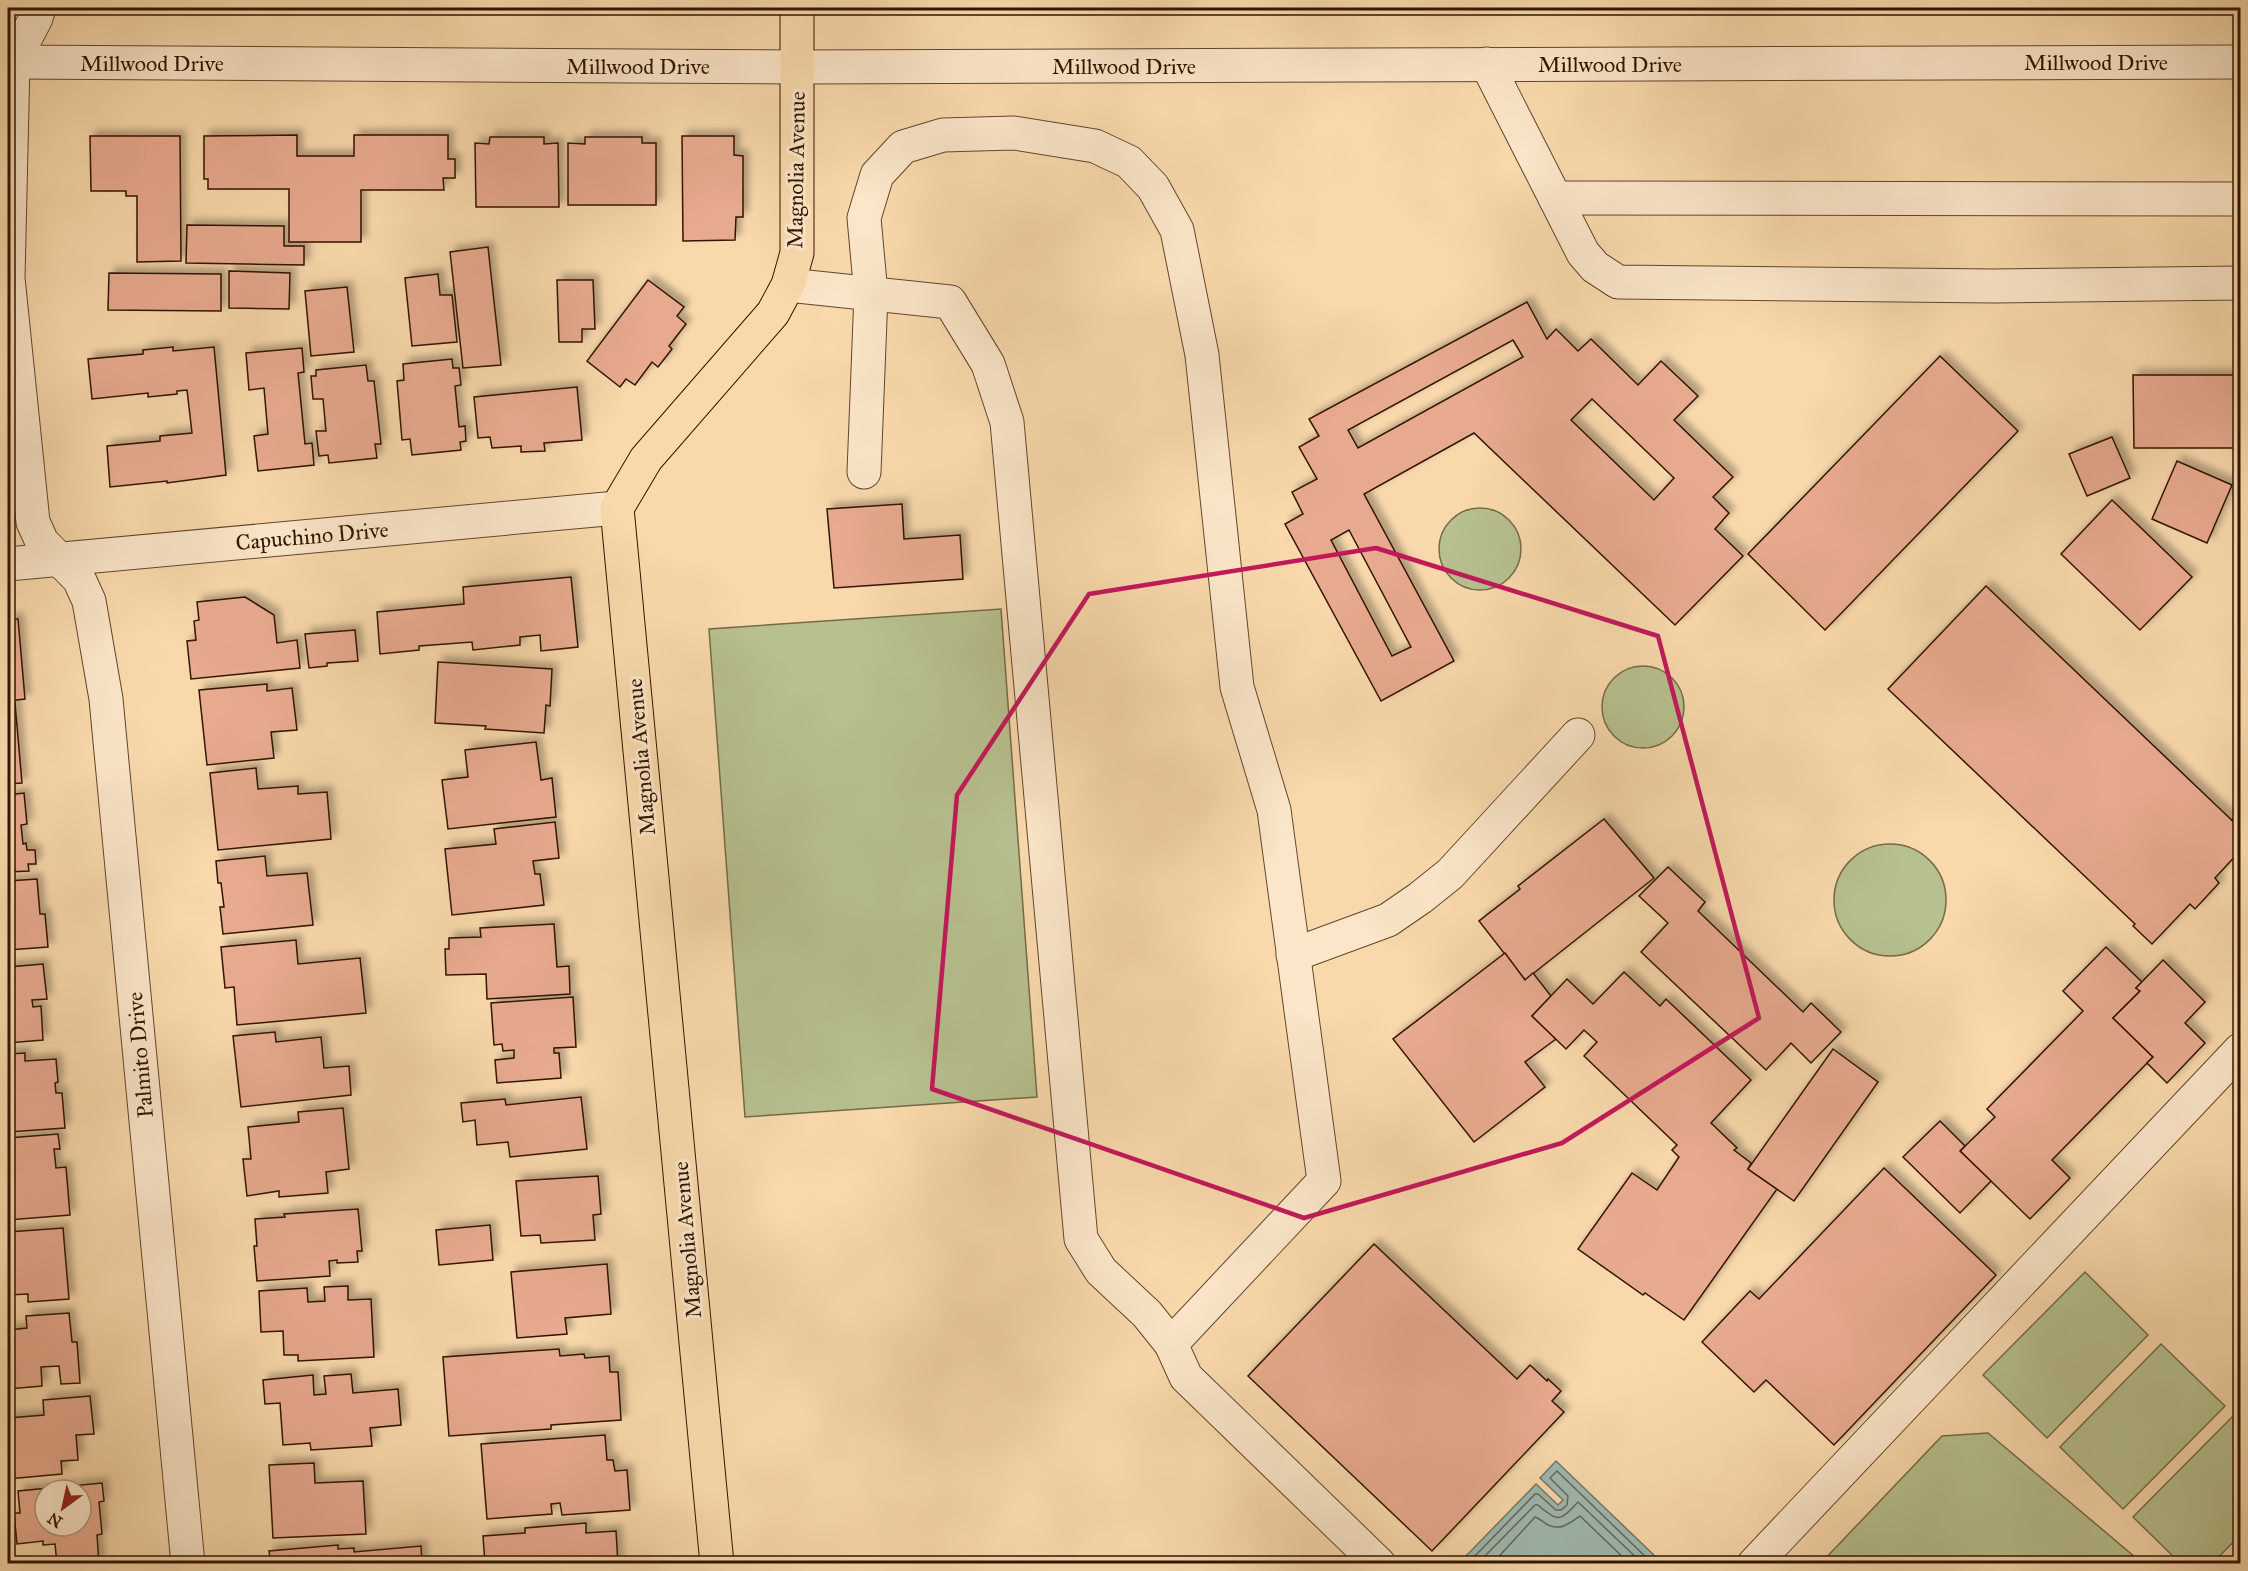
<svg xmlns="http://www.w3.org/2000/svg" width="2248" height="1571" font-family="'IM FELL Great Primer',serif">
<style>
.green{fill:#b7c08f;stroke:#746a48;stroke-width:1.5}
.water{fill:#9eb9b0;stroke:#72776a;stroke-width:1.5}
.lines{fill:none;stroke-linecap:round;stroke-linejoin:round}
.shore{stroke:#686658;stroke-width:1.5}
.building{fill:#e8aa8f;stroke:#311400;stroke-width:1.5;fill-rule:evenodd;filter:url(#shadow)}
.minor-casing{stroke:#63452b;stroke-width:35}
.major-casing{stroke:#311400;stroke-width:35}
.minor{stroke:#fbe6c9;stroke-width:33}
.major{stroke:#f9d9ac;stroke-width:33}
.marked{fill:none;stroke:#c2185b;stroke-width:4.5;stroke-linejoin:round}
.labels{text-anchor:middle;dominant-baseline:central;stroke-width:6;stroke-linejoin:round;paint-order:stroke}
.street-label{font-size:22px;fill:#311400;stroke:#fbe6c9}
</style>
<defs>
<filter id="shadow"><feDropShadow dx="5.5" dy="-5.5" stdDeviation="3" flood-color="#0004"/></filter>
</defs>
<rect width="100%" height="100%" fill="#f9d9ac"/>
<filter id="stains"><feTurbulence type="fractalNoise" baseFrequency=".00333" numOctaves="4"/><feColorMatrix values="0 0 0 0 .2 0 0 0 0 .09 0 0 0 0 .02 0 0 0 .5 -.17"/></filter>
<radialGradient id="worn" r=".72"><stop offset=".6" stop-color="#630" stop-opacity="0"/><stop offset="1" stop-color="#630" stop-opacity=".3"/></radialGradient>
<g class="green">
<circle cx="1480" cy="549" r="41"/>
<path d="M1001,609L1037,1097L745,1117L709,629Z"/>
<circle cx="1643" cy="707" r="41"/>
<circle cx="1890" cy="900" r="56"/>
<path d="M2085,1272L2148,1335L2047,1438L1983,1375Z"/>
<path d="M2161,1344L2225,1406L2123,1509L2060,1447Z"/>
<path d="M2235,1414L2240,1419V1535L2213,1563H2180L2133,1517Z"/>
<path d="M1988,1433L2142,1563H1821L1942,1436Z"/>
</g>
<path class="water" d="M1556,1461L1659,1560L1656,1563L1471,1564L1465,1557L1536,1484L1558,1505L1563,1500L1540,1478Z"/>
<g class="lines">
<g class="shore">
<path d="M1475,1564V1556L1535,1494H1538L1556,1510H1561L1567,1505L1568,1496L1550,1478L1557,1471L1653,1564"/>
<path d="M1483,1564V1558L1535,1505H1538C1559,1524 1561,1520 1578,1502L1643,1564"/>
<path d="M1492,1564L1535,1517C1540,1519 1543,1522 1548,1525C1561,1531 1570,1523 1580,1516L1630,1564"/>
</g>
</g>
<g class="building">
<path d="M297,135V156H354V135H448V159H455V178H443L444,190H361V242H289V189H208V179H204V136Z"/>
<path d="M90,136H180L181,261L137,262V196H126V191H91Z"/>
<path d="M682,136H734V155L743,156V217H736L735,240L683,241Z"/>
<path d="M490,137H544V144L558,143L559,207H476L475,143L489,144Z"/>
<path d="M585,137H642V143H656V205H568V143L585,144Z"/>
<path d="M187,225L284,226V246H304V265L186,263Z"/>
<path d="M488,247L501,365L463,368L450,252Z"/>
<path d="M229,271L290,273L289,309L229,308Z"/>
<path d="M109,273L221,274V311L108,310Z"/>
<path d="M438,274L440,295H452L457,342L412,346L405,278Z"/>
<path d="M557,280H593L595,329H582V342H559Z"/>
<path d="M648,280L684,307L677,316L686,324L669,346L672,349L658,367L652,362L635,385L626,379L620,387L587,361Z"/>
<path d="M347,287L354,352L311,356L305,291Z"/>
<path d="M1527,302L1547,339L1556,329L1578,351L1591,339L1638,385L1661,361L1698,396L1674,420L1733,477L1713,497L1729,513L1715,529L1743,556L1675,625L1474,433L1364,494L1454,661L1381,701L1285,524L1303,514L1292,492L1317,479L1299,447L1319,436L1309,419ZM1513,340L1523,357L1358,448L1348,430ZM1592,399L1674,478L1654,500L1571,420ZM1349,530L1411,647L1392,656L1331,540Z"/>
<path d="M173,347V351L214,347L226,475L167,483V481L110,487L107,446L160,441V436L192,433L187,390L177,391V394L148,397V393L92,399L88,359L143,354V350Z"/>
<path d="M302,348L304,372L298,373L305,444L312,443L314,465L258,471L254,436L268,434L264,388L249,390L246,353Z"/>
<path d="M1940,356L2018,431L1825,630L1748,554Z"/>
<path d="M452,359L453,368H459L461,385L455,386L459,427L465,426L466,441L460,442L461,450L412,455L410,439L402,440L397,381L404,380L403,364Z"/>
<path d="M366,365L368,381H374L381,444H375L377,458L329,463L328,455L319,456L316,431H326L323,399H313L311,376H316V370Z"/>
<path d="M2133,375H2240V448H2134Z"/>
<path d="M577,387L582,440L544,443L545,451L521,452V446L492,448L490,437L478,438L474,397Z"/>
<path d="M2112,437L2130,478L2087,496L2069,454Z"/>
<path d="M2177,461L2232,485L2207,543L2152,519Z"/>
<path d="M2112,500L2192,577L2140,630L2061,554Z"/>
<path d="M902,504L904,539L960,535L963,579L834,588L827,509Z"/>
<path d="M571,577L578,647L541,651L540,635L520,637V645L473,650L472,642L419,646V650L380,654L377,612L464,604L463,587Z"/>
<path d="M1986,586L2240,828V851L2215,878L2219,883L2195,909L2190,904L2152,944L2133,926L2135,924L1888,689Z"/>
<path d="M245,597L274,615L277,643L297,640L300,668L191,679L187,641L196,640L194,621L199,620L197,602Z"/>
<path d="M8,619H18L25,699L8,701Z"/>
<path d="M355,630L358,661L327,663V666L309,668L305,634Z"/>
<path d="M438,662L552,669L550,706L546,705L544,733L485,729L486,726L435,723Z"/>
<path d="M267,684V691L292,688L297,730L271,732L274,758L207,765L199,690Z"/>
<path d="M15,703L22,783L8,784V704Z"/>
<path d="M536,742L541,780L552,778L556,817L448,829L442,780L468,777L465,750Z"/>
<path d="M256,768L258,789L298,786V794L327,792L331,839L218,850L210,773Z"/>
<path d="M24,793L27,824L21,825L23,844L26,843L27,850H35L36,864H28L29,871L8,872V795Z"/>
<path d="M2240,811V828L2232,820Z"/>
<path d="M1604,819L1654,878L1525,980L1479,921L1520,889L1518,886Z"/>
<path d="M555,822L559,858L533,861L535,874H540L544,905L452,915L445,849L496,844L494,829Z"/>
<path d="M265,856L267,876L307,873L313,925L223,934L220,907H224L221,883H218L216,861Z"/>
<path d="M1668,867L1705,902L1698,911L1803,1012L1811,1003L1841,1032L1811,1063L1791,1043L1766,1070L1641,952L1668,923L1639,896Z"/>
<path d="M37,879L40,914H45L48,947L8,950V881Z"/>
<path d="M554,924L557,967L569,966L570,994L487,999L486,974L446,975L445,949H449V938L481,937L480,928Z"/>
<path d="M296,940L298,964L360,958L366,1013L237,1025L234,987L225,988L221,947Z"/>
<path d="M2106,947L2142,982L2136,988L2140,991L2113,1018L2153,1057L2052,1160L2070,1178L2030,1219L1960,1151L1995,1117L1987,1109L2083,1011L2063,991Z"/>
<path d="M1505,953L1525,980L1533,973L1551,996L1532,1016L1556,1039L1525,1062L1545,1087L1474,1142L1393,1039Z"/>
<path d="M2163,960L2205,1002L2185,1023L2205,1043L2167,1083L2147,1063L2153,1057L2113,1018L2140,991L2136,988Z"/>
<path d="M43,964L47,999L32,1000L33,1007L41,1006L43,1040L8,1043V967Z"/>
<path d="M1624,972L1660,1006L1666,999L1751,1080L1711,1123L1737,1148L1734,1150L1751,1163L1748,1169L1777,1189L1684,1320L1645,1293L1643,1295L1578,1249L1632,1173L1657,1190L1679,1157L1672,1150L1677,1145L1584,1056L1597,1042L1584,1030L1566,1049L1532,1016L1567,979L1593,1004Z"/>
<path d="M573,997L576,1047L554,1048V1053H559L561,1078L497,1083L495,1060L514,1058V1050L503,1051L502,1044L494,1045L491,1003Z"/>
<path d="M275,1032L276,1042L321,1037L324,1068L349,1066L351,1095L241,1107L233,1036Z"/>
<path d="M1833,1049L1878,1082L1794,1201L1748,1169Z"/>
<path d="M25,1053V1061L56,1059L58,1082L55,1083L56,1093H62L65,1128L8,1132V1054Z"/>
<path d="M581,1097L587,1149L510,1157L508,1142L477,1145L475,1120L463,1122L461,1103L505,1099L506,1105Z"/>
<path d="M343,1108L349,1169L326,1172L328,1193L279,1197V1191L247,1196L243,1159H251L248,1127L299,1122L298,1112Z"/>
<path d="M1940,1121L1965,1146L1960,1151L1991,1181L1960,1213L1903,1157Z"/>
<path d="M58,1134L60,1149H54L56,1168L66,1167L70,1215L8,1220V1138Z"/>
<path d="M1884,1168L1996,1275L1834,1445L1766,1380L1754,1392L1702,1342L1750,1291L1759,1299Z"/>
<path d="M598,1176L601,1214L593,1215L595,1240L541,1243L540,1235L521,1236L516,1181Z"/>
<path d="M358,1209L362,1251H357L358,1262L337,1263V1260L329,1261L330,1276L257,1281L254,1246H257L255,1219L285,1217L284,1214Z"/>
<path d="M490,1225L493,1260L439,1265L436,1230Z"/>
<path d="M63,1228L69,1299L28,1302V1294L8,1295V1232Z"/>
<path d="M1374,1244L1517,1379L1530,1365L1547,1381L1548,1379L1561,1391L1552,1401L1564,1412L1432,1551L1248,1376Z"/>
<path d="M607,1264L611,1314L565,1318L567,1334L517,1338L511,1272Z"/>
<path d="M348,1286V1300L371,1299L374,1357L298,1361V1355H284L283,1331L261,1332L259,1291L307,1288L308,1302L325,1301L324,1287Z"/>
<path d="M69,1313L72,1342H77L80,1383L61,1384L59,1366L41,1367L42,1386L8,1389V1330L27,1328L26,1316Z"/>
<path d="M559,1349L560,1356L584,1354L585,1358L609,1356L610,1372H618L621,1420L551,1425V1429L449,1436L443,1357Z"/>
<path d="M351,1374L353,1393L398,1389L401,1425L370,1428L372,1446L311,1450L310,1443L283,1445L280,1403L265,1404L263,1380L313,1375L314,1395L326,1394L324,1376Z"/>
<path d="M90,1396L94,1434L76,1435L78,1460L61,1461L62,1474L8,1479V1418L44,1415L43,1400Z"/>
<path d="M605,1435L607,1460H613L615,1471L627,1470L630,1510L562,1515L560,1503L551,1504L552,1514L487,1519L481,1444Z"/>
<path d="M314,1463L315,1483L363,1481L366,1534L273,1538L269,1465Z"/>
<path d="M102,1483L104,1501L99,1502L102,1534L97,1535L99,1564H57L55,1544L43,1545V1541L17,1544L14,1513H20L18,1491ZM45,1490H81V1526H45Z"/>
<path d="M586,1523V1533L616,1531L618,1564H485L483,1536L525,1533V1528Z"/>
<path d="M338,1545V1549L354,1548V1552L421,1546L422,1564H271L269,1551Z"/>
</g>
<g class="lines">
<defs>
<g id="minor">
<path d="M39,8L36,18L13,62L8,278L33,522L42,542L79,579L89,601L106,699L188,1564"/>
<path d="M8,60L13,62L797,67L2240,62"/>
<path d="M1487,64L1583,253L1595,267L1618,282L1994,286L2240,283"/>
<path d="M1555,198L2240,199"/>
<path d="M788,285L950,302L988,364L1007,422L1081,1239L1101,1271L1147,1314L1171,1344L1186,1377L1379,1564"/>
<path d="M864,472L871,294L864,218L877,175L903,147L943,135L1014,133L1095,146L1129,162L1153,187L1177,230L1202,355L1237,687L1274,810L1324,1181L1171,1344"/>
<path d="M8,564L617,508"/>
<path d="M1293,955L1388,920L1420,898L1450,874L1578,735"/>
<path d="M1754,1564L2240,1050"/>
</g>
<path id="major" d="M717,1564L617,508L646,459L773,313L788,285L797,253V8"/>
</defs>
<use href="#minor" class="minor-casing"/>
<use href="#major" class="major-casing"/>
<use href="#minor" class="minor"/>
<use href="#major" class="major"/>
</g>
<path class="marked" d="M1376,548L1658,636L1759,1018L1562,1143L1304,1218L932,1089L957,795L1089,594Z"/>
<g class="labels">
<g class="street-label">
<text x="2096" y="62">Millwood Drive</text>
<text x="152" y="63">Millwood Drive</text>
<text x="1610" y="64">Millwood Drive</text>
<text x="638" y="66">Millwood Drive</text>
<text x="1124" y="66">Millwood Drive</text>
<text transform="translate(796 170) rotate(-89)">Magnolia Avenue</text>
<text transform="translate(312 536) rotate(-5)">Capuchino Drive</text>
<text transform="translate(641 757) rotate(-95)">Magnolia Avenue</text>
<text transform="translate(140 1055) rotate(-95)">Palmito Drive</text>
<text transform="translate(687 1240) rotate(-95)">Magnolia Avenue</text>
</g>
</g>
<rect width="2248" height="1571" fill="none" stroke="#f9d9ac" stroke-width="30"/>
<rect x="9" y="9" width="2230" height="1553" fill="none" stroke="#311400" stroke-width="3"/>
<rect x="15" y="15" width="2218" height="1541" fill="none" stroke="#311400" stroke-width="1.5"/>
<g transform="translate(63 1508) rotate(213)"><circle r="28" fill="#fbe6c9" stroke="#aa9279" stroke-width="1.5"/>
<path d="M0-4.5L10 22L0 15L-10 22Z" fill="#8f2418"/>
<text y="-9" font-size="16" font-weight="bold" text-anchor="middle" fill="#311400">N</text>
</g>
<rect width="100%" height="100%" filter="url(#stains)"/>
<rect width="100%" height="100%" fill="url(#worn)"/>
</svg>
